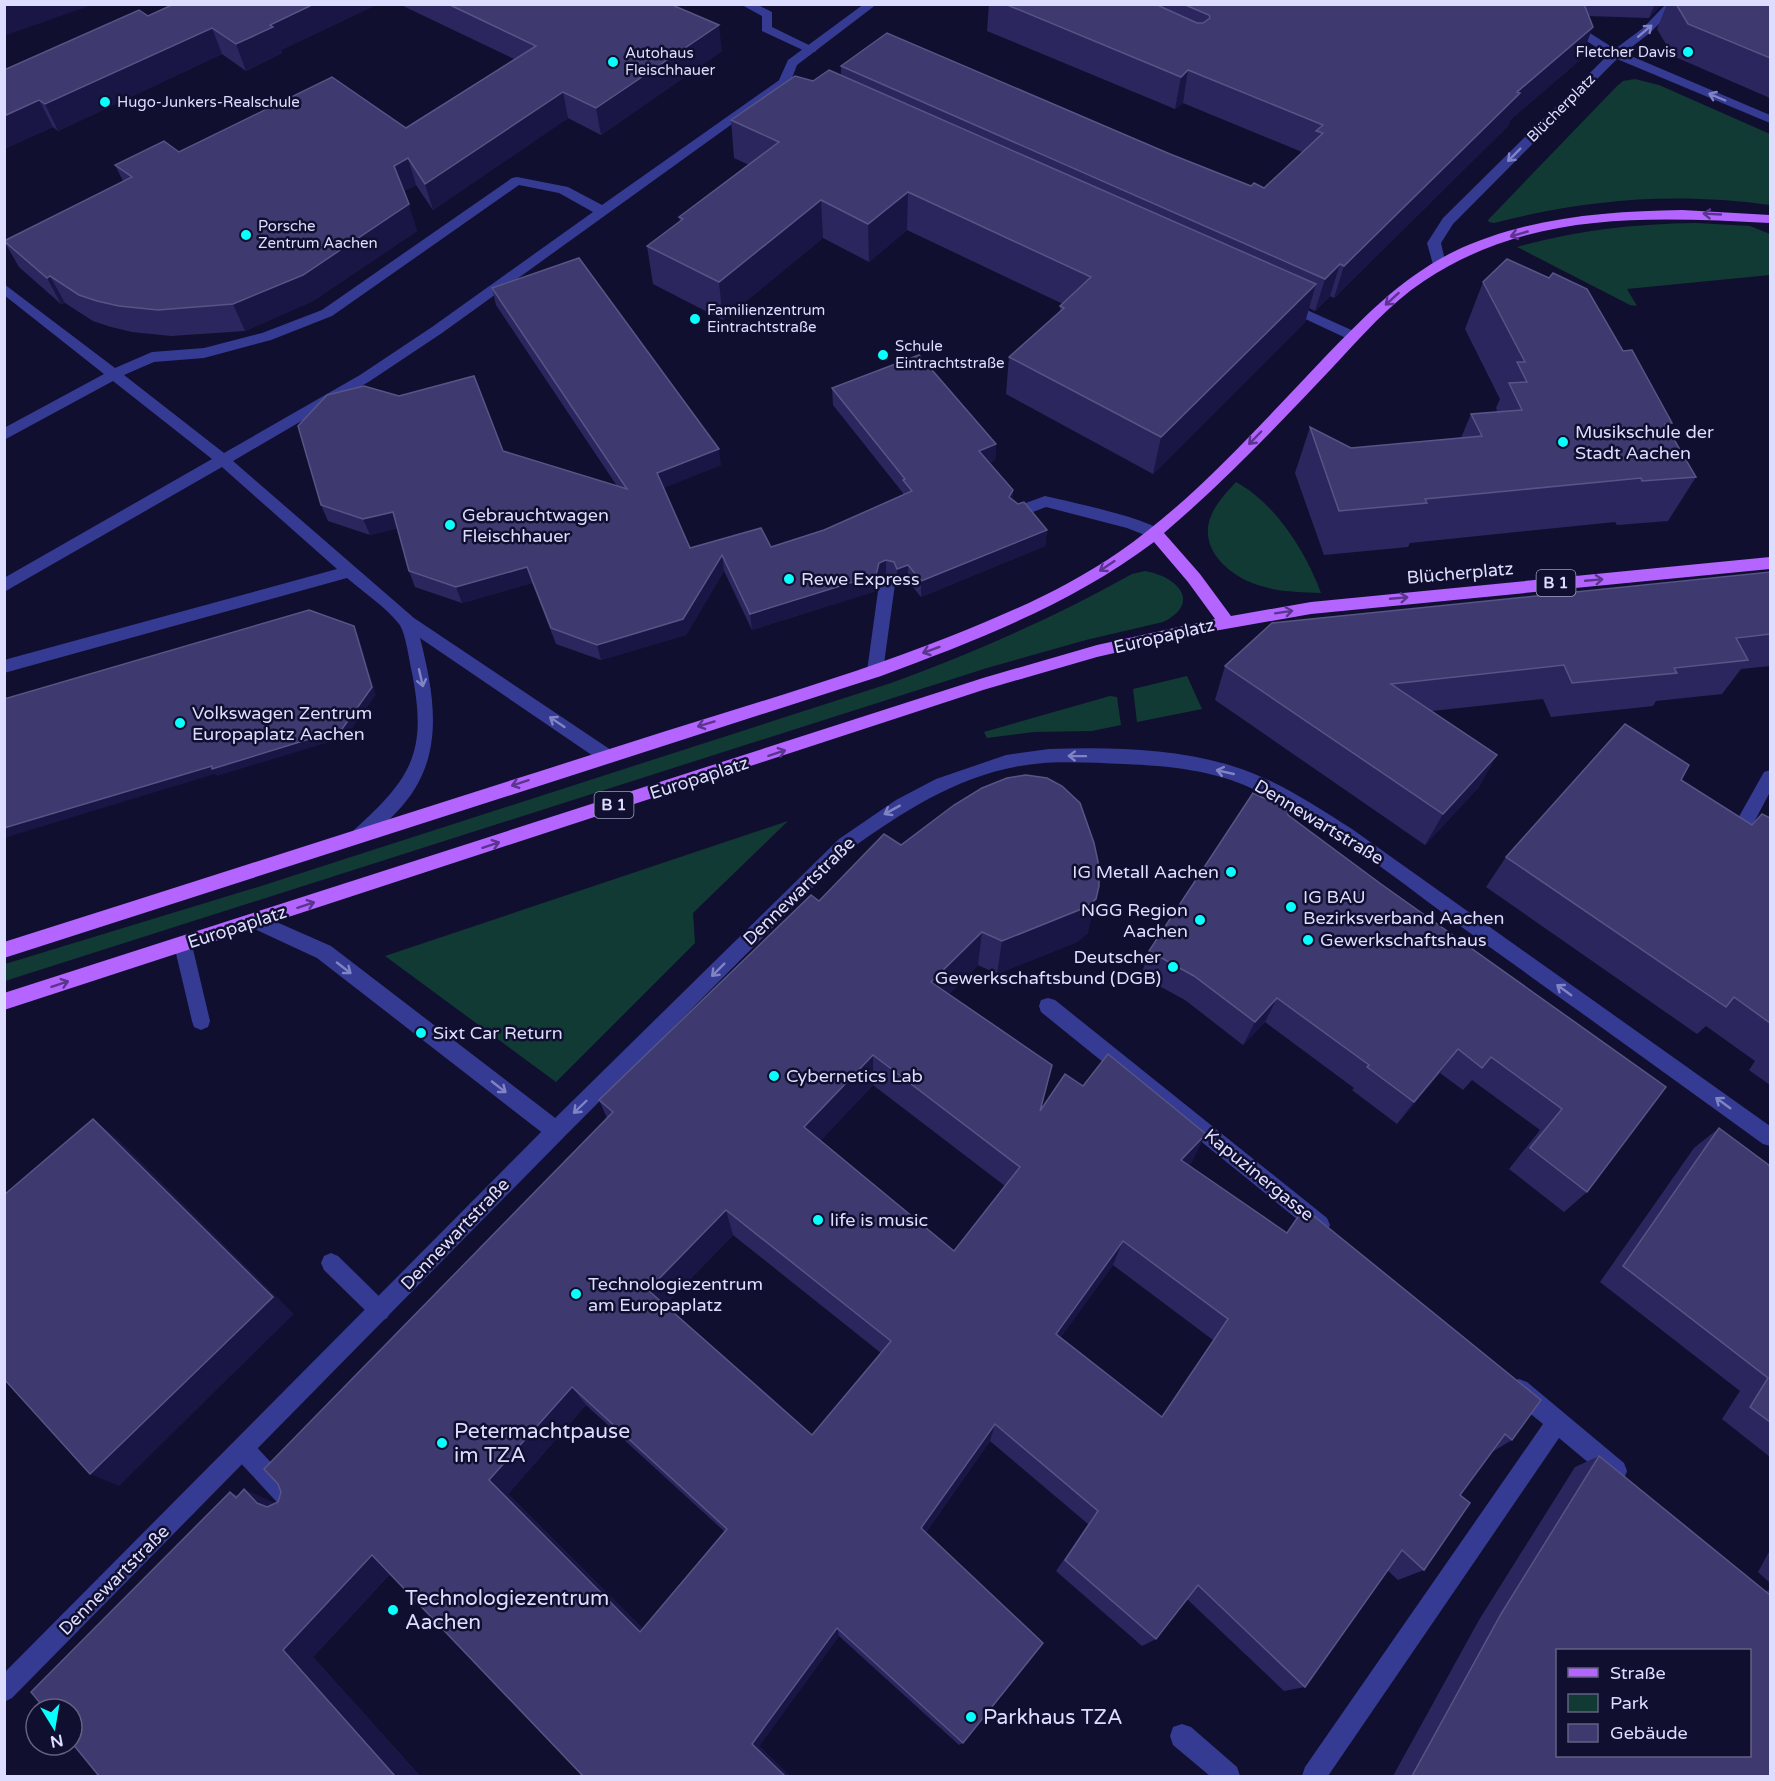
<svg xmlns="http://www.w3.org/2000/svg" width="1775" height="1781" font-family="'Varela Round',sans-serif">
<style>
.green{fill:#113a34}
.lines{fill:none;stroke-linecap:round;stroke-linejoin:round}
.lane{fill:#353b93;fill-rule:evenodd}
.street{fill:#353b93;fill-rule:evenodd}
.primary{fill:#b464ff;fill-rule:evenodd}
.wall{fill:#2b275e;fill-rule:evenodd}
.shaded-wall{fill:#191544}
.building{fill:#3e3a6f;stroke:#575486;stroke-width:1.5;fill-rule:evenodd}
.oneway{stroke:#8184c4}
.oneway2{stroke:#5a358d}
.poi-dot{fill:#09fffd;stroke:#110f2f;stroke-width:2}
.labels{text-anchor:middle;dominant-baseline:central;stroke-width:5;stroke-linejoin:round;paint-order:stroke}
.far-poi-label{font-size:15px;fill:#ddf;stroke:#110f2f;text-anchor:start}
.far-street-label{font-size:15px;fill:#ddf;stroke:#110f2f}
.shield{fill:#110f2f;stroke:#a09fc1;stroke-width:1.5}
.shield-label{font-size:16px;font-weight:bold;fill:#ddf}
.poi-label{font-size:18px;fill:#ddf;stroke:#110f2f;text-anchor:start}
.street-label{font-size:18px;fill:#ddf;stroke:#110f2f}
.near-poi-label{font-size:21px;fill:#ddf;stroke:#110f2f;text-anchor:start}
</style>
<rect width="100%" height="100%" fill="#110f2f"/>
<g class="green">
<path d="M1635,79L1659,85L1770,134V205C1673,192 1588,199 1494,223L1489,222L1488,220L1617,86L1623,81Z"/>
<path d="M1696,223L1750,226L1770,234V275L1627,289L1637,306L1630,305L1517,247C1577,230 1634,224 1696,223Z"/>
<path d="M1236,482C1275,503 1306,552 1321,593C1301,592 1280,592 1261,586C1232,578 1197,550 1211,516C1216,503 1227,492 1236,482Z"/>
<path d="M1145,571C1176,576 1203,602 1163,622L1086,640L987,668L5,981V964L258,887L891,683C974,653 1055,617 1132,574Z"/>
<path d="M1187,676L1202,709L1137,722L1133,689Z"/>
<path d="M1110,696L1117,697L1121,725L1092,731L1034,732L987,738L984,732Z"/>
<path d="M788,821L693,913L695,943L556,1082L385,956Z"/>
</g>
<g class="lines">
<g class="lane">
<path d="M740,4H756L772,12V27L817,49L815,52H807L762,31V16Z"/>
<path d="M785,76L791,80L789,83L442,333L370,381L233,461L414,618L611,750L614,755L611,760L605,762L599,760L420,638C435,697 445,756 403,805C392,818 379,829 366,840L360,842L354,840L351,835L354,830C414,776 428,750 411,668C409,658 405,631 399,624C387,608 363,592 347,578L4,673V660L337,569L222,467L4,592V578L212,459L113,381L4,440V428L104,374L4,295V284L115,368L152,352L204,348L262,333L322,310L512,178L517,177L568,187L602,205ZM519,185L559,193L593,212L432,327L360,375L224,453L124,375L154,362L204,358L271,340L332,316Z"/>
<path d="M1045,496C1066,501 1154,519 1163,533L1160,537L1155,539L1127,528L1046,507L1017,518L1012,516L1009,512L1012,508Z"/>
<path d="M887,578L893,580L895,584L883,671L881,676L875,677L869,676L867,671L879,584L881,580Z"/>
<path d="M1770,770V792L1752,826L1770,837V853L1735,834L1732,829L1764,772Z"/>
<path d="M256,913L331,946L563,1124L566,1131L563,1138L556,1140L549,1138L317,958L250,927L247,921L250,915Z"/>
<path d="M183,937L190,939L192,945L210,1021L208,1027L201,1030L194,1027L192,1021L174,945L176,939Z"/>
<path d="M1048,998L1055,1000L1327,1218L1330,1225L1327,1232L1320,1235L1313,1232L1041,1012L1039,1006L1041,1000Z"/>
<path d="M331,1253L338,1256L387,1304L391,1311L387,1318L380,1322L373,1318L324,1270L321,1263L324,1256Z"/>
<path d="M1519,1379L1527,1382L1624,1463L1627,1471L1624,1479L1616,1482L1608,1479L1559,1438L1328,1776H1302L1305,1767L1543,1424L1511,1398L1508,1390L1511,1382Z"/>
<path d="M243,1438L251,1441L303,1497L306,1505L303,1513L295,1516L287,1513L235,1457L232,1449L235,1441Z"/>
<path d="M1182,1724L1191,1727L1237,1767L1240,1776H1210L1173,1745L1170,1736L1173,1727Z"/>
</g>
<g class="street">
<path d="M864,4H877L797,65L792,78L814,88V94H806L781,83L779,80L788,60Z"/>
<path d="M1530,4H1544L1615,49L1643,28L1666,4H1678L1651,32L1624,53L1770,115V123L1617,59L1453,224L1441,243L1446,265L1439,269L1434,268L1427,243L1443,218L1608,55Z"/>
<path d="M1287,301L1358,333L1360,336L1358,339H1348L1282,308L1280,305Z"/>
<path d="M1049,749C1116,747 1189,748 1252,773C1288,787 1320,809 1352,829L1770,1126V1146L1763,1144C1668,1075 1572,1006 1477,938C1405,886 1334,826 1253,789C1213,770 1169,766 1125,764C1090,763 1054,760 1020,766C957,777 902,812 851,849L563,1138L12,1698L4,1702V1673L549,1124L839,839L896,800L936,779L1006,755Z"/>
</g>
<path class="primary" d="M1682,210L1770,215V223C1649,217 1531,210 1424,281C1389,304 1361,337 1332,368C1278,425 1224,482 1164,533L1200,574L1231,616L1311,602L1770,557V569L1311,614L1197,634L1097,657L983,690L4,1010V993L983,678L1097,645L1215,619L1188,582L1154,542C1072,604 977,640 881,676L4,958V942C225,872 446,801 666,731C762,701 858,673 951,636C1009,613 1067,588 1119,552C1195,499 1259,426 1323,359C1363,318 1401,278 1453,252C1524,218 1604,211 1682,210Z"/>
</g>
<g class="wall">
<path d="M174,4H378L281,50L282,53L246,71L222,54L58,131L53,127L4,149V70L148,16Z"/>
<path d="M399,4H670L722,51L601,135L568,118L433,210L416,185L404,191L417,231L313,301L245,331L171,336L132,332L111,327L93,321L65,303L61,304L19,267L4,241L123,181L115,165L179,152L406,128L514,59Z"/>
<path d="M989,4H1662L1649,18L1588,16L1580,60L1510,120L1508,126L1334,298L1330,296L1315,311L1309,308L1305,322L1153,474L1006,394L1009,357L1060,313V306L1063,304L907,230L869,262L823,238L723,320L653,284L647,246L680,221L679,217L749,165L734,158L731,120L813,81L841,75V66L1170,154L1251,186L1264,188L1302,152L1183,103L1175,109L987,31Z"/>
<path d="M1667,4H1770V98L1673,56L1657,29Z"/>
<path d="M1483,282L1623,351L1672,423L1668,429L1696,477L1668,521L1617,525L1615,522L1410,543L1408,547L1324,555L1295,473L1310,427L1351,448L1461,438L1471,414L1496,412L1497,410L1496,408L1500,399L1465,329Z"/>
<path d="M492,288L721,465L663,488L690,548L771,547L824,530L903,495V493L833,405L832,388L996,444L995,460L989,463L1013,490L1012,500L1047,530L1045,546L921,597L908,581L897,585L894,578L886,576L879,579L876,591L752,630L724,571L686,635L601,660L556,644L532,583L462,603L415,587L409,571L398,528L370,535L328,521L321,505L503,451L617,486L496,305Z"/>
<path d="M1770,572V666L1741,669L1722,694L1656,701L1653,706L1551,717L1543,699L1432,711L1497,755L1478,788L1425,845L1215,700L1225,666Z"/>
<path d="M1681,780L1752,825L1762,814L1770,818V1085L1749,1070L1755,1061L1706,1026L1697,1034L1486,887L1506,857Z"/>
<path d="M1288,815L1381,884L1666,1087L1587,1192L1564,1212L1509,1169L1540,1130L1472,1080L1463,1090L1440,1073L1397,1124L1352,1090L1354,1088L1265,1022L1243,1045L1185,1000L1141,976L1149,951Z"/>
<path d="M901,845L1088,933L1077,942L997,974L978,965L949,994L1042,1109L1192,1162L1189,1165L1286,1233L1304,1208L1512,1440L1492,1452L1460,1495L1424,1570L1398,1580L1387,1570L1305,1687L1284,1691L1187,1599L1156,1639L1142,1646L1056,1571L1088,1524L990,1441L926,1532L963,1743L959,1745L839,1636L759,1746L790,1776H583L390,1574L313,1657L420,1776H99L230,1492L238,1496L275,1503L278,1502L607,1118L599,1100L819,901ZM873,1085L1005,1186L954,1251L820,1141ZM733,1235L881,1353L812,1435L665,1305ZM1113,1265L1213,1340L1161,1417L1060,1338ZM586,1405L725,1532L643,1629L508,1494Z"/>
<path d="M1719,1128L1770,1166V1457L1722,1419L1740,1391L1600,1282L1694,1148Z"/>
<path d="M1599,1456L1764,1591L1770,1590V1776H1393L1479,1620L1575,1467Z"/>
<path d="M1770,1550V1583L1758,1572Z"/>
</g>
<g class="shaded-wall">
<path d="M95,4L4,36V5Z"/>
<path d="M314,4H378L281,50L282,53L246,71L236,44L270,25Z"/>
<path d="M1655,4H1662L1649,18Z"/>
<path d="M719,25L722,51L601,135L596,108Z"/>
<path d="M1593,27L1580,60L1510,120L1508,126L1334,298L1344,266L1517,92Z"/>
<path d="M212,28L222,54L58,131L45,104Z"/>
<path d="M1188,70L1183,103L1175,109L1181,77Z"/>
<path d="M563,92L568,118L433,210L425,184Z"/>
<path d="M39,100L53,127L4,149V116Z"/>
<path d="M408,158L416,185L402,192L394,166Z"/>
<path d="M908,192L907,230L869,262L868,224Z"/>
<path d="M821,200L823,238L723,320L719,282Z"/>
<path d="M409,204L417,231L313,301L245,331L233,304Z"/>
<path d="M1340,264L1330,296L1315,311L1325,279Z"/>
<path d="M50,276L65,303L61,304L47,278Z"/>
<path d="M1316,284L1305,322L1153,474L1161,437Z"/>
<path d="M996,444L995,460L978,467L979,451Z"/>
<path d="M719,449L721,465L659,490L657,473Z"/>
<path d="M1013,490L1011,506L1009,497Z"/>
<path d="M393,512L399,528L370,535L363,519Z"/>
<path d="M1047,530L1045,546L921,597V581Z"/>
<path d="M722,555L724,571L686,635L601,660L597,645Z"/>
<path d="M886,560V576L879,579L876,591L752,630L750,614Z"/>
<path d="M908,565V581L897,585V569Z"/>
<path d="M527,567L532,583L462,603L456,587Z"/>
<path d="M354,626L358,634L376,695L346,737L217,776L215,774L4,838V828Z"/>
<path d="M1497,755L1478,788L1425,845L1443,814Z"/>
<path d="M1099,886L1088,933L1077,942L997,974L1002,941Z"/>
<path d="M982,932L978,965L929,1014L931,982Z"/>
<path d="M1277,998L1265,1022L1243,1045L1255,1022Z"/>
<path d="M1458,1049L1440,1073L1397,1124L1414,1102Z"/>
<path d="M873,1055V1085L807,1155L804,1127Z"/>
<path d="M93,1119L119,1140L294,1314L119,1486L90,1474Z"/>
<path d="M1206,1134L1192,1162L1168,1186L1181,1160Z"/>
<path d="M726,1210L733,1235L658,1312L648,1290Z"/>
<path d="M1123,1241L1113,1265L1048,1355L1056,1334Z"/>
<path d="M572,1387L586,1405L508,1494L653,1639L640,1632L489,1480Z"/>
<path d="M995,1424L990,1441L920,1540L921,1528Z"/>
<path d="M244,1489L275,1503L287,1517L257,1503Z"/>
<path d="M372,1555L397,1566L313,1657L420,1776H395L283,1650Z"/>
<path d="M837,1628L839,1636L759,1746L790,1776H785L752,1744Z"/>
</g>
<g class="building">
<path d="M174,4H314L270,25L273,27L236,44L212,28L45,104L39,100L4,116V70L139,10L148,16Z"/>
<path d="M448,4H670L719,25L596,108L563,92L425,184L408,158L394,166L409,204L303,275L233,304L158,310L119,306L97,301L79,295L50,276L47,278L4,241L132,177L115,165L164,141L179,152L332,77L406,128L536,46Z"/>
<path d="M1005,4H1155L1197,23H1203L1210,18L1209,15L1183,4H1584L1593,27L1517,92L1520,93L1344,266L1340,264L1325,279L841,66L887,33L1170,154L1251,186L1254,183L1264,188L1323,133L1316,131L1323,125L1188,70L1181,77Z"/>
<path d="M1676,4H1770V58L1688,24Z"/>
<path d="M829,70L1316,284L1161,437L1009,357L1064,308L1060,306L1091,277L908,192L868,224L821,200L719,282L647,246L683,219L679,217L779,142L731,120L795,76L813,81Z"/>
<path d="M579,258L719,449L657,473L690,548L761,528L771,547L824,530L912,491L903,480L905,479L832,388L919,355L996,444L979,451L1013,490L1009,497L1018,504L1024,502L1047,530L921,581L908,565L897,569L894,562L886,560L879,563L876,575L750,614L722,555L683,619L597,645L551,628L527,567L456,587L409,571L393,512L363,519L321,505L298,426L327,395L364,386L399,396L474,376L503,451L627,489L492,288Z"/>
<path d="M1507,259L1549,278L1553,273L1587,289L1623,351L1632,350L1672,423L1665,424L1696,477L1642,481L1641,478L1425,499L1427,503L1339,511L1310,427L1351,448L1482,436L1471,414L1522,410L1509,383L1527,382L1517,362H1525L1483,282Z"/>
<path d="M1770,572V634L1736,638L1748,660L1674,668L1677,673L1572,683L1564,665L1391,684L1497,755L1443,814L1225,666L1272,623Z"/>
<path d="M309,610L354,626L372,687L342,729L212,769V766L4,828V699Z"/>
<path d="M1625,724L1689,765L1681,780L1752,825L1762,814L1770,818V1023L1734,997L1726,1007L1506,857Z"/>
<path d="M1026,775L1047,778L1062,786L1080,803L1094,843L1099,866V886L1096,899L1084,908L1002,941L982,932L931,982L1052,1065L1040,1111L1065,1074L1083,1086L1108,1054L1206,1134L1181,1160L1287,1233L1304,1208L1541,1400L1512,1440L1505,1434L1460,1495L1470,1503L1424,1570L1402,1550L1305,1687L1198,1585L1156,1639L1065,1560L1098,1511L995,1424L921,1528L1043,1643L963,1743L837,1628L752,1744L785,1776H583L372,1555L283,1650L395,1776H99L72,1743V1709H45L31,1692L230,1492L236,1498L244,1489L257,1503L267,1507L278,1502L281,1492L278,1484L264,1469L613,1112L599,1100L811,895L819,901L884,834L901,845L954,805L982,788L1007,778ZM873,1055L1020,1167L954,1251L804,1127ZM726,1210L891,1341L812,1435L648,1290ZM1123,1241L1228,1319L1162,1417L1056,1334ZM572,1387L727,1529L640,1632L489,1480Z"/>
<path d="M1253,793L1287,809L1288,815L1381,884L1666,1087L1587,1192L1530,1148L1562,1109L1491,1057L1482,1068L1458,1049L1414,1102L1367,1067L1369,1065L1277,998L1255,1022L1194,976L1149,951Z"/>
<path d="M93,1119L273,1297L90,1474L4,1379V1195Z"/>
<path d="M1719,1128L1770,1166V1422L1750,1407L1768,1378L1623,1266Z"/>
<path d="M1599,1456L1770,1595V1776H1412L1501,1614ZM1557,1650H1749V1755H1557Z"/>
</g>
<defs><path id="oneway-shaft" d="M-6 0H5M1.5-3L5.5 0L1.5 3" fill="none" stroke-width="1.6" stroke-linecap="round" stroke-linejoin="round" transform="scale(1.5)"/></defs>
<g class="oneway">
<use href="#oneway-shaft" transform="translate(1645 31) rotate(-40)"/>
<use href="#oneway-shaft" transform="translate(1717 97) rotate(-157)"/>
<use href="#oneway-shaft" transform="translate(1514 155) rotate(135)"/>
<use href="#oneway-shaft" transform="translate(421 678) rotate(77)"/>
<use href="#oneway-shaft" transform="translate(557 722) rotate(-146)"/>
<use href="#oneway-shaft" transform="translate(1077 756) rotate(-179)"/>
<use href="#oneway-shaft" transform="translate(1225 772) rotate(-167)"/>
<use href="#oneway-shaft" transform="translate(892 810) rotate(151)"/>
<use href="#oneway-shaft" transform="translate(344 968) rotate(38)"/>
<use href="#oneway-shaft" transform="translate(718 970) rotate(135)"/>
<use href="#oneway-shaft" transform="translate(1564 990) rotate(-144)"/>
<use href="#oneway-shaft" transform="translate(499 1087) rotate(38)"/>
<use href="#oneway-shaft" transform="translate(1723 1103) rotate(-144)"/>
<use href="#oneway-shaft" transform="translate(580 1107) rotate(136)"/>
</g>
<g class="oneway2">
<use href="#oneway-shaft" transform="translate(1712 214) rotate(-177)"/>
<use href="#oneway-shaft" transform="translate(1519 234) rotate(164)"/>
<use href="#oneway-shaft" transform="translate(1392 299) rotate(138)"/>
<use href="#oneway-shaft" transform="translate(1255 438) rotate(134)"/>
<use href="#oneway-shaft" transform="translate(1107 566) rotate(146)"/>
<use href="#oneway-shaft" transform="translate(1594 580) rotate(-5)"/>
<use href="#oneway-shaft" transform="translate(1399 598) rotate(-5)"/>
<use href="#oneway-shaft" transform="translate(1284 612) rotate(-9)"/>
<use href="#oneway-shaft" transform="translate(931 650) rotate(160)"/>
<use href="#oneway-shaft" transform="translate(706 724) rotate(163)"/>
<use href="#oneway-shaft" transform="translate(777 753) rotate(-18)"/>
<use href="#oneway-shaft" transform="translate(520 783) rotate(162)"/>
<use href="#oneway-shaft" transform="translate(491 845) rotate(-18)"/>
<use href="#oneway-shaft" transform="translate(306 905) rotate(-18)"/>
<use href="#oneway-shaft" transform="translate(60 984) rotate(-18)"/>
</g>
<g class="poi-dot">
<circle cx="1688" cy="52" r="6"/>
<circle cx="613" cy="62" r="6"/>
<circle cx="105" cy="102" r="6"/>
<circle cx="246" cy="235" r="6"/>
<circle cx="695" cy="319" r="6"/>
<circle cx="883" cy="355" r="6"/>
<circle cx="1563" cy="442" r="6"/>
<circle cx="450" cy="525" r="6"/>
<circle cx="789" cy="579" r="6"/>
<circle cx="180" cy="723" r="6"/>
<circle cx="1231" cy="872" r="6"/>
<circle cx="1291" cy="907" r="6"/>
<circle cx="1200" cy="920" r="6"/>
<circle cx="1308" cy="940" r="6"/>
<circle cx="1173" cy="967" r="6"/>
<circle cx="421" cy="1033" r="6"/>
<circle cx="774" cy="1076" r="6"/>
<circle cx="818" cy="1220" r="6"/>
<circle cx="576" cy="1294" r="6"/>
<circle cx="442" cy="1443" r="6"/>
<circle cx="393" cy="1610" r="6"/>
<circle cx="971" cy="1717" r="6"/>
</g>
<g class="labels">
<g class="far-poi-label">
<text x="1676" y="52" text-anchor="end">Fletcher Davis</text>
<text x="625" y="53">Autohaus<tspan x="625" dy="17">Fleischhauer</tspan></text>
<text x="117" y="102">Hugo-Junkers-Realschule</text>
<text x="258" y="226">Porsche<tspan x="258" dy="17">Zentrum Aachen</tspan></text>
<text x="707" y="310">Familienzentrum<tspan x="707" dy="17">Eintrachtstraße</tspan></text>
<text x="895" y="346">Schule<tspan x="895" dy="17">Eintrachtstraße</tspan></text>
</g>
<g class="far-street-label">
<text transform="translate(1561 108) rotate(-45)">Blücherplatz</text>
</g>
<g class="shield">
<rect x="1536.5" y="570" width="39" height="26" rx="4.5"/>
<rect x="594.5" y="792" width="39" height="26" rx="4.5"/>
</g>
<g class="shield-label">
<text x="1556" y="583">B 1</text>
<text x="614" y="805">B 1</text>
</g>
<g class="poi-label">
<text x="1575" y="432">Musikschule der<tspan x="1575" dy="21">Stadt Aachen</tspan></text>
<text x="462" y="515">Gebrauchtwagen<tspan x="462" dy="21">Fleischhauer</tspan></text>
<text x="801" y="579">Rewe Express</text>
<text x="192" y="713">Volkswagen Zentrum<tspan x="192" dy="21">Europaplatz Aachen</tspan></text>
<text x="1219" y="872" text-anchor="end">IG Metall Aachen</text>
<text x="1303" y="897">IG BAU<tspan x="1303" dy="21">Bezirksverband Aachen</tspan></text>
<text x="1188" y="910" text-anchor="end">NGG Region<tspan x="1188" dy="21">Aachen</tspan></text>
<text x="1320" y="940">Gewerkschaftshaus</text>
<text x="1161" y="957" text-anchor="end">Deutscher<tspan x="1161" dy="21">Gewerkschaftsbund (DGB)</tspan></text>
<text x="433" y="1033">Sixt Car Return</text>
<text x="786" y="1076">Cybernetics Lab</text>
<text x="830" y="1220">life is music</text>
<text x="588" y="1284">Technologiezentrum<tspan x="588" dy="21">am Europaplatz</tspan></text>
</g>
<g class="street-label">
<text transform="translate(1460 573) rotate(-5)">Blücherplatz</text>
<text transform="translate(1164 636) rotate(-13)">Europaplatz</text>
<text transform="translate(699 778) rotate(-18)">Europaplatz</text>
<text transform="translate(1319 822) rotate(31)">Dennewartstraße</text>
<text transform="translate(799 891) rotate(-44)">Dennewartstraße</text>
<text transform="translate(237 927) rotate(-18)">Europaplatz</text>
<text transform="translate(1259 1175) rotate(39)">Kapuzinergasse</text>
<text transform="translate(455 1234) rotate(-46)">Dennewartstraße</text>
<text transform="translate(114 1580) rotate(-45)">Dennewartstraße</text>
</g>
<g class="near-poi-label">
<text x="454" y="1431">Petermachtpause<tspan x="454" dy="24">im TZA</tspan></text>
<text x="405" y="1598">Technologiezentrum<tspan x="405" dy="24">Aachen</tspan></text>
<text x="983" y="1717">Parkhaus TZA</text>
</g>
</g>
<rect width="1775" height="1781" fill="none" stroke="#ddddff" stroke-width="12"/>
<rect x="1556" y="1649" width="195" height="108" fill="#110f2f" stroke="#636182" stroke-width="1.5"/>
<rect x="1568" y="1668" width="30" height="9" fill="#b464ff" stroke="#636182" stroke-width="1.5"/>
<text x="1610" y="1679" font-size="18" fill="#ddddff">Straße</text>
<rect x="1568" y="1694" width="30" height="18" fill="#113a34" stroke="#636182" stroke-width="1.5"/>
<text x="1610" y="1709" font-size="18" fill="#ddddff">Park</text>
<rect x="1568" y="1724" width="30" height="18" fill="#3e3a6f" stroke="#636182" stroke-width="1.5"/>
<text x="1610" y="1739" font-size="18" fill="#ddddff">Gebäude</text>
<g transform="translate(54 1727) rotate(169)"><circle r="28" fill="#110f2f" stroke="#636182" stroke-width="1.5"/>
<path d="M0-4.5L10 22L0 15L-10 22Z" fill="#09fffd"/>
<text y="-9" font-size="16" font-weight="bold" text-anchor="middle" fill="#ddddff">N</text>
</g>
</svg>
